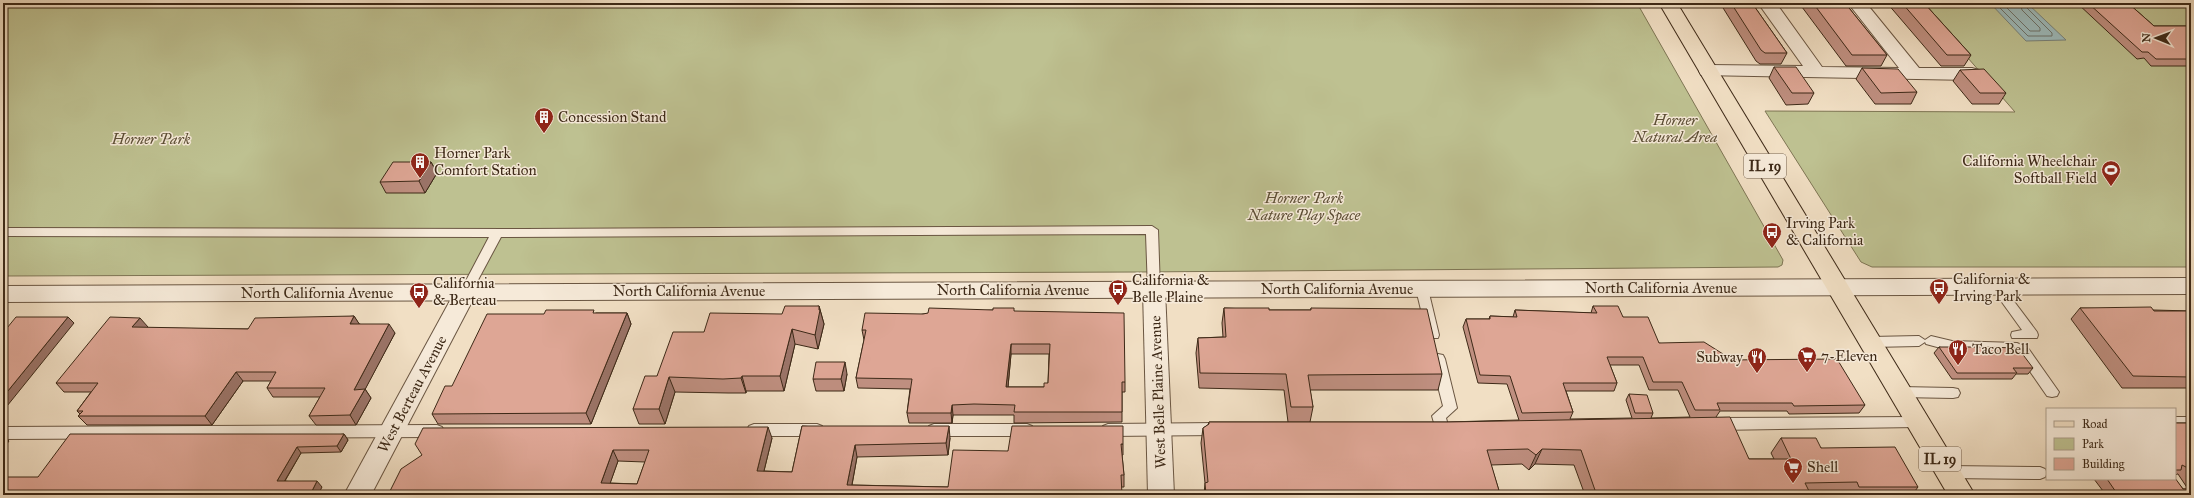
<svg xmlns="http://www.w3.org/2000/svg" width="2194" height="498" font-family="'IM FELL Great Primer',serif">
<style>
.green{fill:#bec191;stroke:#7e7554}
.water{fill:#9dbbbc;stroke:#77817a}
.lines{fill:none;stroke-linecap:round;stroke-linejoin:round}
.shore{stroke:#6d726a;stroke-width:1}
.service-casing{stroke:#6a5642;stroke-width:2}
.minor-casing{stroke:#6a5642;stroke-width:2}
.tertiary-casing{stroke:#6a5642;stroke-width:2}
.primary-casing{stroke:#3d2917;stroke-width:2}
.service{fill:#f6ead9;fill-rule:evenodd}
.minor{fill:#f6ead9;fill-rule:evenodd}
.tertiary{fill:#f6ead9;fill-rule:evenodd}
.primary{fill:#f1dfc4;fill-rule:evenodd}
.wall{fill:#bf8f80;stroke:#3d2917;fill-rule:evenodd}
.shaded-wall{fill:#9b7468;stroke:#3d2917}
.building{fill:#dea695;stroke:#3d2917;fill-rule:evenodd}
.labels{text-anchor:middle;dominant-baseline:central;stroke-width:3;stroke-linejoin:round;paint-order:stroke}
.shield{fill:#f6ead9;stroke:#746351;stroke-width:1}
.shield-label{font-size:14px;font-weight:bold;fill:#3d2917}
.poi-label{font-size:15px;fill:#3d2917;stroke:#f6ead9;text-anchor:start}
.park-label{font-size:15px;font-style:italic;fill:#5d4f36;stroke:#f6ead9}
.street-label{font-size:15px;fill:#3d2917;stroke:#f6ead9}
</style>
<rect width="100%" height="100%" fill="#f1dfc4"/>
<filter id="stains"><feTurbulence type="fractalNoise" baseFrequency=".005" numOctaves="4"/><feColorMatrix values="0 0 0 0 .2 0 0 0 0 .09 0 0 0 0 .02 0 0 0 .5 -.17"/></filter>
<radialGradient id="worn" r=".72"><stop offset=".6" stop-color="#630" stop-opacity="0"/><stop offset="1" stop-color="#630" stop-opacity=".3"/></radialGradient>
<g class="green">
<path d="M3,3H1637L1783,260L1782,265L1778,267L1138,272L3,276Z"/>
<path d="M1920,3H2191V267H1872L1861,262L1765,111L2015,112Z"/>
</g>
<path class="water" d="M1990,3H2027L2066,40L2026,41Z"/>
<g class="lines">
<g class="shore">
<path d="M1995,3L2028,36H2052V33L2026,7L2025,3"/>
<path d="M2002,3L2030,31H2040V28L2022,10L2020,3"/>
</g>
<defs>
<g id="service">
<path d="M1152,226L1158,230L1160,290L1158,293H1150L1148,290L1146,234L501,237L470,295H462L460,292L489,237L3,236V228L525,229Z"/>
<path d="M1997,283L2001,284L2037,332L2038,335L2037,338H2012L2011,335L2012,332L2022,330L1991,287Z"/>
<path d="M1422,285L1428,289L1439,335L1438,338H1428L1427,335L1416,289Z"/>
<path d="M1919,336L1925,340L1931,336L1952,341L2017,343L2028,348L2059,392L2057,396L2052,397L2047,396L2018,354L2011,351H1952L1926,344L1925,342L1919,346L1871,347L1866,345L1865,342L1866,339L1871,337Z"/>
<path d="M1438,354L1443,355L1445,359L1457,408L1446,418L1449,429L1447,433L1442,435L1437,433L1432,416L1443,406L1431,359L1433,355Z"/>
<path d="M1900,387L1953,388L1958,389L1960,393L1958,397L1953,398L1900,397L1895,396L1893,392L1895,388Z"/>
<path d="M1918,417L1923,418L1925,422L1923,426L1918,427L1717,430L1712,428L1710,424L1712,420L1717,418Z"/>
<rect x="2175" y="417" width="16" height="12"/>
<path d="M1219,423L1224,425L1226,429L1224,433L1219,435L1108,436L1103,434L1101,430L1103,426L1108,424Z"/>
<path d="M754,424H817L822,426L824,430L822,434L817,436H754L749,434L747,430L749,426Z"/>
<path d="M934,424H1027L1032,426L1034,430L1032,434L1027,436H934L929,434L927,430L929,426Z"/>
<path d="M437,425L442,427L444,431L442,435L437,437L3,439V427Z"/>
<path d="M1948,466L2040,467L2045,469L2047,473L2045,477L2040,479L1948,478L1943,476L1941,472L1943,468Z"/>
</g>
<g id="minor">
<path d="M1758,3H1776L1822,67L1899,68L1848,3H1866L1919,68H1972L1979,70L1981,74L1979,78L1972,80L1701,75L1699,71L1701,67L1708,65L1803,66Z"/>
<path d="M1154,282L1162,284L1165,290L1174,495H1148L1143,290L1146,284Z"/>
<path d="M466,284L474,286L477,292L371,495H344L458,286Z"/>
</g>
<path id="tertiary" d="M2191,278V294L3,302V286Z"/>
<path id="primary" d="M1659,3H1677L1975,495H1948Z"/>
</defs>
<use href="#service" class="service-casing"/>
<use href="#minor" class="minor-casing"/>
<use href="#tertiary" class="tertiary-casing"/>
<use href="#primary" class="primary-casing"/>
<use href="#service" class="service"/>
<use href="#minor" class="minor"/>
<use href="#tertiary" class="tertiary"/>
<use href="#primary" class="primary"/>
</g>
<g class="wall">
<path d="M1720,3H1752L1787,53L1781,64H1760L1756,61Z"/>
<path d="M1799,3H1845L1887,55L1881,66H1846Z"/>
<path d="M1887,3H1924L1971,55L1964,66H1941Z"/>
<path d="M2077,3H2128L2154,26H2191V66H2151L2144,58L2137,59Z"/>
<path d="M1774,67L1814,93L1808,104L1786,105L1769,78Z"/>
<path d="M1862,68L1917,92L1911,104H1875L1856,79Z"/>
<path d="M1960,70L2006,93L1999,104H1972L1953,81Z"/>
<path d="M431,162L437,173L425,193H386L380,182Z"/>
<path d="M819,306L824,324L818,349L795,344L784,391H746V393H728L675,392L665,424H639L633,409L657,376L704,332Z"/>
<path d="M1593,306L1623,317L1659,343L1726,360L1865,405L1859,413L1789,414L1787,411H1720L1716,417L1749,459H1774L1771,453L1781,438L1821,448L1918,487L1912,495H1585L1574,465L1535,464L1529,470L1522,464L1491,465L1500,494L1501,495H1204L1205,483L1201,443L1203,428L1208,425L1209,422H1447L1519,420L1507,384L1478,383L1463,327L1466,319H1489L1490,316L1513,317L1515,310L1591,313ZM1610,365H1639L1649,390H1678L1690,417L1651,418L1653,413L1629,394L1626,400L1632,418L1570,419L1573,412L1566,391H1614L1617,383Z"/>
<path d="M1224,308L1269,310H1311V308L1442,374L1438,390H1310L1313,407L1310,422H1288L1284,390L1199,388L1196,353L1198,338L1223,337L1222,323Z"/>
<path d="M2080,308L2191,311V388H2122L2071,319Z"/>
<path d="M993,310L1014,311L1125,382V392H1122V422L1014,423V415H953L952,423H909L907,413L910,389L858,388L856,378L864,340L862,330L923,314ZM1011,354H1049L1048,383L1044,387H1008Z"/>
<path d="M596,313H627L631,324L591,424H438L432,414Z"/>
<path d="M354,316L359,324L395,333L365,389L371,398L356,425H316L309,416L320,397H273L267,388L271,381H243L212,425H87L78,416L80,414L77,411L91,392H64L56,383L148,327L147,328L248,329Z"/>
<path d="M1939,347L2033,368L2028,374H2016L2012,379H1952L1934,353Z"/>
<path d="M847,374L844,391H816L813,379Z"/>
<path d="M2175,423H2191V495H2106L2094,479H2175L2183,489H2188L2178,474H2177L2175,476Z"/>
<path d="M802,426L950,438L948,455L857,457L852,485L948,487L1008,451L1123,444V455H1122L1124,475V487L388,495L422,455L772,438L764,471L792,472ZM618,461L645,462L637,484L610,483Z"/>
<path d="M344,434L348,440L341,452L301,453L285,481L322,487L38,477Z"/>
</g>
<g class="shaded-wall">
<path d="M431,162L437,173L425,193L419,181Z"/>
<path d="M819,306L824,324L818,349L815,335Z"/>
<path d="M627,313L631,324L591,424L586,413Z"/>
<path d="M354,316L360,325L350,324Z"/>
<path d="M68,317L74,323L3,411V397Z"/>
<path d="M140,318L148,327L140,337L132,327Z"/>
<path d="M389,324L395,333L360,399L354,390Z"/>
<path d="M792,329L795,344L784,391L780,376Z"/>
<path d="M1011,344V354L1007,397L1006,387Z"/>
<path d="M845,362L847,374L844,391L841,379Z"/>
<path d="M236,372L243,381L212,425L205,416Z"/>
<path d="M742,376L746,391V393L741,378Z"/>
<path d="M669,377L675,392L665,424L659,409Z"/>
<path d="M365,389L371,398L356,425L350,415Z"/>
<path d="M952,405L953,415L952,423L951,413Z"/>
<path d="M949,426L950,438L948,455L946,443Z"/>
<path d="M768,427L772,438L761,483L757,471Z"/>
<path d="M344,434L348,440L341,452L337,446Z"/>
<path d="M3,435L9,441L3,449Z"/>
<path d="M855,445L857,457L850,495L847,485Z"/>
<path d="M297,447L301,453L281,487L277,481Z"/>
<path d="M1542,449L1535,464L1529,470L1536,455Z"/>
<path d="M613,450L618,461L606,495L601,483Z"/>
<path d="M317,481L322,487L318,495H310Z"/>
</g>
<g class="building">
<path d="M1731,3H1752L1787,53H1765L1761,50Z"/>
<path d="M1813,3H1845L1887,55H1852Z"/>
<path d="M1902,3H1924L1971,55H1947Z"/>
<path d="M2088,3H2128L2154,26H2191V59H2156L2148,52H2142Z"/>
<path d="M1774,67H1796L1814,93H1792Z"/>
<path d="M1862,68L1898,69L1917,92L1881,93Z"/>
<path d="M1984,69L2006,93H1980L1960,70Z"/>
<path d="M393,162H431L419,181L380,182Z"/>
<path d="M785,306H819V310H820L815,335L792,329L780,376H742L741,378L723,379L669,377L659,409H633L645,376H657L673,332H704L710,313L782,314Z"/>
<path d="M1593,306H1618L1623,317H1648L1659,343L1704,342L1723,354L1726,360L1837,359L1865,405L1794,406L1792,403H1717L1720,410H1695L1682,382H1653L1643,357H1607L1617,383H1563L1573,412L1522,413L1510,376L1480,375L1466,319H1490V316L1517,317L1515,310L1597,313Z"/>
<path d="M2151,307L2154,311H2191V377L2133,376L2080,308Z"/>
<path d="M929,308L993,310V308H1014V311L1124,313L1125,382H1122V412H1014L1015,405L974,404L952,405L951,413H907L912,379L856,378L866,330H862L865,313L923,314L928,313ZM1011,344H1050L1048,383H1044V387H1006Z"/>
<path d="M1224,308H1269V310H1311V308L1427,309L1442,374L1308,375L1313,407H1291L1286,374L1200,373L1198,338L1226,337Z"/>
<path d="M546,310H594L593,313H627L586,413L432,414L445,386H452L487,314H544Z"/>
<path d="M354,316L350,324H389L354,390L365,389L350,415L309,416L325,388H267L276,372H236L205,416H78L83,411H77L98,383H56L110,317L140,318L132,327L248,329L255,318Z"/>
<path d="M16,317H68L3,397V328H7Z"/>
<path d="M1939,347H1983L2018,348L2033,368H2013L2017,373H1957Z"/>
<path d="M816,362H845L841,379H813Z"/>
<path d="M1629,394L1647,395L1653,413H1635Z"/>
<path d="M1730,417L1749,459H1791L1781,438H1816L1821,448L1895,447L1918,487H1859L1857,482L1805,483L1811,495H1596V493L1581,450L1542,449L1536,455L1528,449L1487,450L1500,494L1501,495H1206L1205,483L1208,482L1203,428L1209,424V422H1447Z"/>
<path d="M2175,423H2191V474L2186,467L2182,465L2181,470H2175Z"/>
<path d="M802,426H949L946,443L855,445L847,485L948,487L953,450L1008,451L1012,426H1123V444H1121L1124,475H1121L1122,495H388L401,469L422,455L415,444L423,428L768,427L757,471L792,472ZM613,450H649L637,484L601,483Z"/>
<path d="M70,434H344L337,446L297,447L277,481H317L310,495H3V477H38Z"/>
<path d="M2175,478L2183,489H2191V495H2118L2107,479H2175Z"/>
</g>
<defs>
<symbol id="building-pin" viewBox="-11 -11 22 30"><path d="M0 17L-7.5 6A9.5 9.5 0 1 1 7.5 6Z" fill="#8f2418" stroke="#f6ead9"/><path d="M-4-6H4V6H1V3H-1V6H-4ZM-2.5-4.3h1.7v1.8h-1.7ZM.8-4.3h1.7v1.8H.8ZM-2.5-1h1.7V.8h-1.7ZM.8-1h1.7V.8H.8Z" fill="#fff"/></symbol>
<symbol id="stadium-pin" viewBox="-11 -11 22 30"><path d="M0 17L-7.5 6A9.5 9.5 0 1 1 7.5 6Z" fill="#8f2418" stroke="#f6ead9"/><path d="M0-5a6.5 5 0 1 0 0 10a6.5 5 0 1 0 0-10ZM-3.5-1.8h7v3.6h-7Z" fill="#fff"/></symbol>
<symbol id="bus-pin" viewBox="-11 -11 22 30"><path d="M0 17L-7.5 6A9.5 9.5 0 1 1 7.5 6Z" fill="#8f2418" stroke="#f6ead9"/><path d="M-5-6H5V4H4V6H2V4H-2V6H-4V4H-5ZM-3.5-4V0h7V-4ZM-3.5 1.2v1.5H-2V1.2ZM2 1.2v1.5H3.5V1.2Z" fill="#fff"/></symbol>
<symbol id="restaurant-pin" viewBox="-11 -11 22 30"><path d="M0 17L-7.5 6A9.5 9.5 0 1 1 7.5 6Z" fill="#8f2418" stroke="#f6ead9"/><path d="M-5-6h1v4h1v-4h1v4h1v-4h1v5L-1.5 .5V6h-2V.5L-5-1ZM5-6V6H3V1.5H1.5Q1.5-4 5-6Z" fill="#fff"/></symbol>
<symbol id="supermarket-pin" viewBox="-11 -11 22 30"><path d="M0 17L-7.5 6A9.5 9.5 0 1 1 7.5 6Z" fill="#8f2418" stroke="#f6ead9"/><path d="M-6-5.5h2.5l.6 2H6L4.5 2H-2.5L-4.4-4H-6ZM-1.5 3.2a1.3 1.3 0 1 0 .1 0ZM3 3.2a1.3 1.3 0 1 0 .1 0Z" fill="#fff"/></symbol>
</defs>
<g fill-rule="evenodd">
<use href="#building-pin" x="533" y="106" width="22" height="30"/>
<use href="#building-pin" x="409" y="151" width="22" height="30"/>
<use href="#stadium-pin" x="2100" y="159" width="22" height="30"/>
<use href="#bus-pin" x="1761" y="221" width="22" height="30"/>
<use href="#bus-pin" x="1928" y="277" width="22" height="30"/>
<use href="#bus-pin" x="1107" y="278" width="22" height="30"/>
<use href="#bus-pin" x="408" y="281" width="22" height="30"/>
<use href="#restaurant-pin" x="1947" y="338" width="22" height="30"/>
<use href="#supermarket-pin" x="1796" y="345" width="22" height="30"/>
<use href="#restaurant-pin" x="1746" y="346" width="22" height="30"/>
<use href="#supermarket-pin" x="1782" y="456" width="22" height="30"/>
</g>
<g class="labels">
<g class="shield">
<rect x="1744" y="154" width="42" height="24" rx="3"/>
<rect x="1919" y="447" width="42" height="24" rx="3"/>
</g>
<g class="shield-label">
<text x="1765" y="166">IL 19</text>
<text x="1940" y="459">IL 19</text>
</g>
<g class="poi-label">
<text x="558" y="117">Concession Stand</text>
<text x="434" y="153">Horner Park<tspan x="434" dy="17">Comfort Station</tspan></text>
<text x="2097" y="161" text-anchor="end">California Wheelchair<tspan x="2097" dy="17">Softball Field</tspan></text>
<text x="1786" y="223">Irving Park<tspan x="1786" dy="17">&amp; California</tspan></text>
<text x="1953" y="279">California &amp;<tspan x="1953" dy="17">Irving Park</tspan></text>
<text x="1132" y="280">California &amp;<tspan x="1132" dy="17">Belle Plaine</tspan></text>
<text x="433" y="283">California<tspan x="433" dy="17">&amp; Berteau</tspan></text>
<text x="1972" y="349">Taco Bell</text>
<text x="1821" y="356">7-Eleven</text>
<text x="1743" y="357" text-anchor="end">Subway</text>
<text x="1807" y="467">Shell</text>
</g>
<g class="park-label">
<text x="1675" y="120">Horner<tspan x="1675" dy="17">Natural Area</tspan></text>
<text x="151" y="139">Horner Park</text>
<text x="1304" y="198">Horner Park<tspan x="1304" dy="17">Nature Play Space</tspan></text>
</g>
<g class="street-label">
<text x="1661" y="288">North California Avenue</text>
<text x="1337" y="289">North California Avenue</text>
<text x="1013" y="290">North California Avenue</text>
<text x="689" y="291">North California Avenue</text>
<text x="317" y="293">North California Avenue</text>
<text transform="translate(1158 392) rotate(-92)">West Belle Plaine Avenue</text>
<text transform="translate(412 394) rotate(-62)">West Berteau Avenue</text>
</g>
</g>
<rect width="2194" height="498" fill="none" stroke="#f1dfc4" stroke-width="16"/>
<rect x="4" y="4" width="2186" height="490" fill="none" stroke="#3d2917" stroke-width="2"/>
<rect x="8" y="8" width="2178" height="482" fill="none" stroke="#3d2917"/>
<rect x="2046" y="408" width="130" height="72" fill="#f6ead9" stroke="#ac9d8b"/>
<rect x="2054" y="421" width="20" height="6" fill="#f1dfc4" stroke="#ac9d8b"/>
<text x="2082" y="428" font-size="12" fill="#3d2917">Road</text>
<rect x="2054" y="438" width="20" height="12" fill="#bec191" stroke="#ac9d8b"/>
<text x="2082" y="448" font-size="12" fill="#3d2917">Park</text>
<rect x="2054" y="458" width="20" height="12" fill="#dea695" stroke="#ac9d8b"/>
<text x="2082" y="468" font-size="12" fill="#3d2917">Building</text>
<g transform="translate(2156 38) rotate(271)" stroke="#f6ead9" stroke-width="3" paint-order="stroke">
<path d="M0-3L7 15L0 10L-7 15Z" fill="#3d2917"/>
<text y="-6" font-size="11" font-weight="bold" text-anchor="middle" fill="#3d2917">N</text>
</g>
<rect width="100%" height="100%" filter="url(#stains)"/>
<rect width="100%" height="100%" fill="url(#worn)"/>
</svg>
